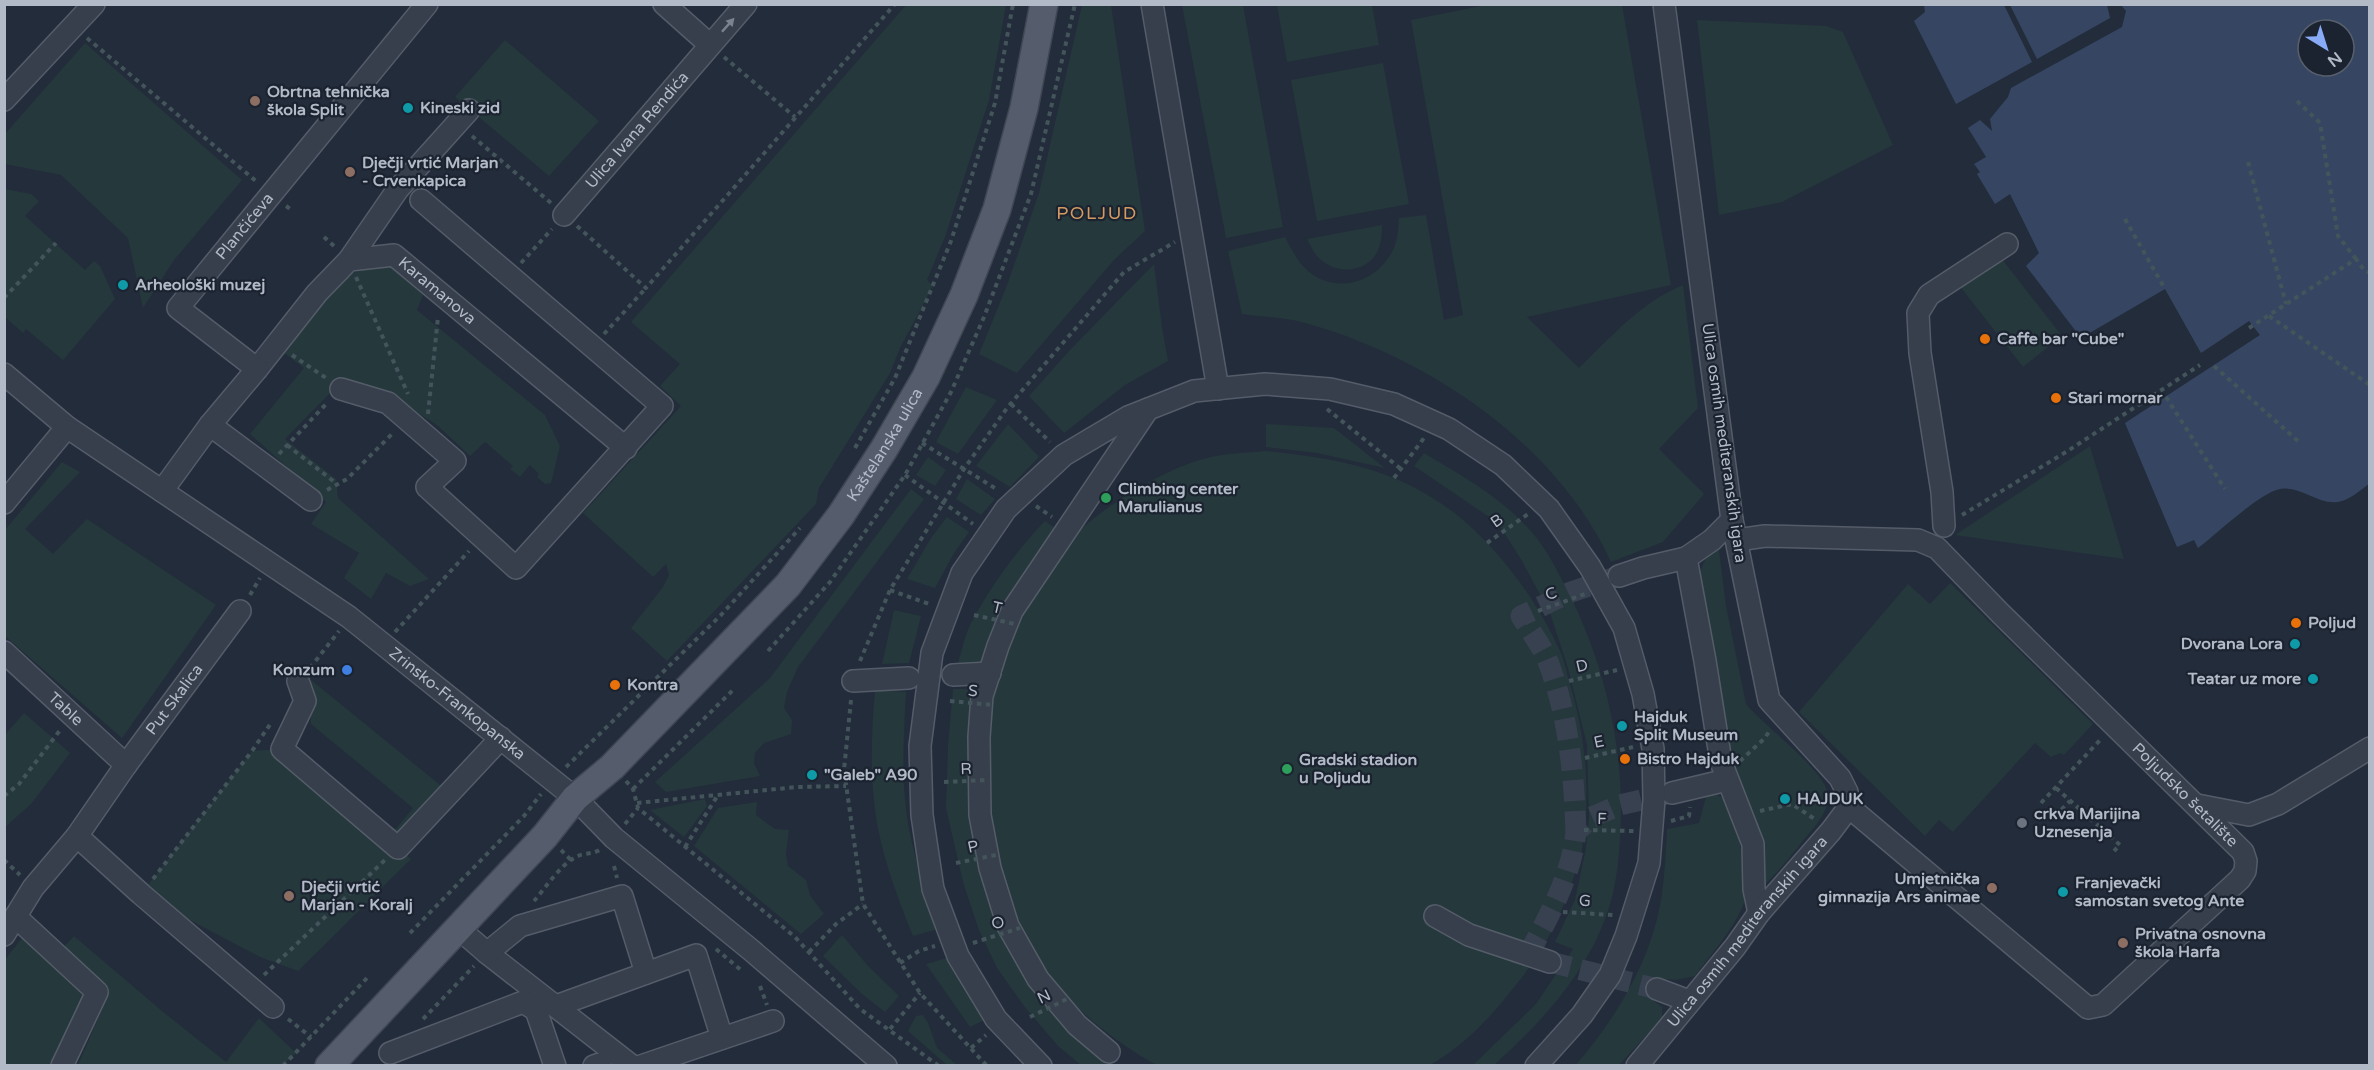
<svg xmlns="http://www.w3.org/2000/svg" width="2374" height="1070" font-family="'Varela Round',sans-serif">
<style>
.green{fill:#25383c}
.water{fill:#364662;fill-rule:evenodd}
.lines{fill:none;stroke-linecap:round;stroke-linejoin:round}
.minor-tunnel{stroke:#384150;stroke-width:21;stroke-dasharray:21 10;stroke-linecap:butt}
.minor-casing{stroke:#555c69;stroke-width:24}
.major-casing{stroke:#404754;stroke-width:30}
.path{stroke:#43555a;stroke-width:4;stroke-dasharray:4.5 4.5;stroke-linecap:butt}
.minor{stroke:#373e4c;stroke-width:21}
.major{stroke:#555d6c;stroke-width:27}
.path-bridge{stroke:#43555a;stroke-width:4;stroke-dasharray:4.5 4.5;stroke-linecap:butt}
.oneway{fill:#7b8290}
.education-dot{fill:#8d6e63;stroke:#1c2330;stroke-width:2}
.culture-dot{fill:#0f9aa8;stroke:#1c2330;stroke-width:2}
.food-dot{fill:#e8710a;stroke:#1c2330;stroke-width:2}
.leisure-dot{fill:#2e9e5b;stroke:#1c2330;stroke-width:2}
.shop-dot{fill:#3f7fe0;stroke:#1c2330;stroke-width:2}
.worship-dot{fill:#6b7280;stroke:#1c2330;stroke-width:2}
.labels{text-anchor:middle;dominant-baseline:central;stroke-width:4.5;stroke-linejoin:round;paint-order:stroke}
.poi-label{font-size:16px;font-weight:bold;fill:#b2b9c7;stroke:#1c2330;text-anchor:start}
.street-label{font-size:16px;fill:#b2b9c7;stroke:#1c2330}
.neighbourhood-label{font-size:18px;letter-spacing:1.5px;fill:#d39b61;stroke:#1c2330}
</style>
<rect width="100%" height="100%" fill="#232c3b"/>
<g class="green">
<path d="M1491,4L1622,5L1671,285L1527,317L1579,368C1612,336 1640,303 1683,285L1698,408L1659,449L1704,494L1663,542L1611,562C1557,444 1428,357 1305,323C1285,317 1262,317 1242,314L1228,251L1285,237C1291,248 1297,261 1306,269C1334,296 1377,283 1393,250C1398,240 1398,229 1399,218L1426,215L1444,320L1463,315L1411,20Z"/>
<path d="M906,5H1006L989,100L945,237L927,280L933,286L900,348L890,373L819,488L816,504L667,661L631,628L663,587L669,575L666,564L653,577L583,513L681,406L660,386L680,364L631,322Z"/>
<path d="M1082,5H1111L1145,231L1114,260L1017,373L979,354L1006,288L1039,193Z"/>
<path d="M1182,5H1243L1283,227L1226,238Z"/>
<path d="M1277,5H1372L1379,45L1287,62Z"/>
<path d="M1697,20L1826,26L1843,32L1893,145L1782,202L1719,215Z"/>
<path d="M505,40L599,121L549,176L455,97Z"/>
<path d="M85,43L242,180L174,260L143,308L128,238L61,175L5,164V134Z"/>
<path d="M1383,63L1409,204L1317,221L1291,80Z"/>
<path d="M5,189L31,194L39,201L25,216L85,270L94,261L100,266L115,299L63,360L26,329L23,333L5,317Z"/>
<path d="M1382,225C1382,236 1381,248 1374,257C1359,275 1331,273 1316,255C1313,251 1310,244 1307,239Z"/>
<path d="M1998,254L2062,336L2023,367L1959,285Z"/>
<path d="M1154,264L1162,327L1168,361L1125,385L1064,433L1029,396L1070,350Z"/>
<path d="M390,265L423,295L417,310L545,415L560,446L551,483L545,484L537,477L539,474L530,465L520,477L510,469L513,466L485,442L470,456L437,425L377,388L336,387L285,439L336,479L338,498L429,579L410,586L386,573L371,599L344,578L359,553L311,524L326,502L250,434L304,368L283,352L339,284L363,266Z"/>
<path d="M966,387L997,400L958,454L936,442Z"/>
<path d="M1008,424L1039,457L1010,487L976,466Z"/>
<path d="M1266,424L1334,428L1385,468L1317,453L1266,447Z"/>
<path d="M2090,446L2124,559L1955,535Z"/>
<path d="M1265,451C1339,458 1403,470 1462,519C1504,555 1539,604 1561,653C1565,663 1567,674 1570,684C1586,738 1591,793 1582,849C1581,859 1576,870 1573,879C1560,920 1542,953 1515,986C1492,1016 1464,1046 1430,1065L1159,1066C1119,1045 1079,1014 1051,978C1044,970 1040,960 1034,951C990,877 981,796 992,711C994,697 994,680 998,667C1011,626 1030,588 1056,555C1087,515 1162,468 1211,457C1228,453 1247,453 1265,451Z"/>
<path d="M1424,453C1459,474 1499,496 1527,527C1542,542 1552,561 1562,580C1604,658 1626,749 1620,838C1619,857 1617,878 1612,897C1594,966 1545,1019 1494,1065H1473L1536,1004L1573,949L1555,942L1575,900L1586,848L1589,817L1587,745L1568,668L1550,613L1522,561L1498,523L1414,466Z"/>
<path d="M928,457L946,470L935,486L916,475Z"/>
<path d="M62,462L80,472L25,529L53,554L87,519L216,605L122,738L5,636V530Z"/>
<path d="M967,479L995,499L981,515L956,499Z"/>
<path d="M911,489L924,499L798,667L787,692L784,708L792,720L791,734L764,743L755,753L754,763L760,776L666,792L655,782L770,678Z"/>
<path d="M947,517L969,532L954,553L935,588L907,579L931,538Z"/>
<path d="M1045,521L1058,530L1030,564L1014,593L983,663H958C962,650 965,635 971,623C990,587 1017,550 1045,521Z"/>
<path d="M1716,548L1719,550L1726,606L1746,704C1763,725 1827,772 1828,795C1829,813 1813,829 1802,842C1790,857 1777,874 1762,886L1730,762L1699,575L1708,552Z"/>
<path d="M1950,583L2093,724L2064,755L2060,753L2051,757L2035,743L1953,832L1939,820L1925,836L1799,712L1908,584L1930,604Z"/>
<path d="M894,610L921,616L909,663L882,664Z"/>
<path d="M311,680L445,789L401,837L395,830L413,808L311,724Z"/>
<path d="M953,689H977L999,912L1102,1056L1115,1065H1081L1058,1046L1024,1006L997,968L979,930L963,882L946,808L948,745Z"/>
<path d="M875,690L906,692C904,733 901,776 907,817C913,854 925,893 938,929L913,936C896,893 878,847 874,800C870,764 872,726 875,690Z"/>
<path d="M24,713L70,753L31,804L5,827V735Z"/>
<path d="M282,749L411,859L298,971L260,957L141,894L252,751Z"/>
<path d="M1712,793C1715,794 1718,795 1721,797C1736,808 1751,886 1744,903C1734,929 1711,954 1695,976L1676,980L1657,978L1648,997L1662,1007V1018L1619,1065L1575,1066C1619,1015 1656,953 1663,885C1665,867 1666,848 1667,829L1699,823L1706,797Z"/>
<path d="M705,799L707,806L684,837L650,810Z"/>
<path d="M757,802L756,815L775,829L789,830L786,854L788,866L806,880L810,895L824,914L801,934L694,846L718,808Z"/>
<path d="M842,935L868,966L899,996L885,1012L862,994L823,956Z"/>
<path d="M74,936L162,1011L226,1062L259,1018L296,1053L283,1065H78L109,993L61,950Z"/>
<path d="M22,938L84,996L50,1065H5L4,961Z"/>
<path d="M950,957L986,1019L970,1027L926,964Z"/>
<path d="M923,1015L928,1023L937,1048L957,1065H947L908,1031L916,1016Z"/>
</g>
<g class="water">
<path d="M1924,5H2004L2032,62L1956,104L1914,21L1925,12Z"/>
<path d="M2010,5H2107L2110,18L2037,59Z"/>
<path d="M2121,5H2369V484C2361,490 2351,498 2342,501C2321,508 2301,485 2280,489C2259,493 2217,534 2198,548L2194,540L2177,547L2125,423L2260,335L2249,321L2201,353L2165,289L2081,338L2026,266L2039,253L2010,194L1995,204L1977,174L1980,172L1974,164L1986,157L1968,128L1980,120L1992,131L1990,119L2008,97L2011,88L2122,27L2126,11ZM2308,30H2344V66H2308Z"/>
</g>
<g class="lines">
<g class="minor-tunnel">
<path d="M1576,832C1574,775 1569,719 1549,664C1543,647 1530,631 1521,616L1571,592L1616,577"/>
<path d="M1528,955C1549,916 1571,877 1576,832L1592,817L1620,805L1671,793"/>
<path d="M1550,962L1657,989"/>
</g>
<defs>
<g id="minor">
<path d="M664,4L710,45"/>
<path d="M1152,4L1218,389"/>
<path d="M4,100L94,4"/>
<path id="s1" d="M564,215L746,4"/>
<path d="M349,260L398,189L469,110"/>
<path id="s2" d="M257,369L317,293L349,260L394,255L626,448"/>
<path id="s3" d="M4,374L67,427L349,617L575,798L614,838L751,950L886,1066"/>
<path d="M341,389L388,403L455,461L427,487L516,568L662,406L421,200"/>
<path d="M210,425L311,500"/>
<path id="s4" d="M162,491L210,425L257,369L178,308L427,4"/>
<path d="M4,503L67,427"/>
<path d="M1732,520L1712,540L1686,558L1705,661L1721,762L1753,844L1754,889L1759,913"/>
<path d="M1944,526L1942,492L1920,353L1918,313L1929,295L2007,244"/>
<path id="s5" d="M1737,540L1765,536L1918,540L1937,548L2000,613L2243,852L2246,861L2245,871L2240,879L2103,1005L2088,1008L1849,807"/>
<path d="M1619,576L1643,568L1686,558"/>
<path id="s6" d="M4,652L126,765"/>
<path d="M953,675L990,673"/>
<path d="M298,681L305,701L282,749L398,848L501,738"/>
<path d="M853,681L909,678"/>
<path d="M1672,793L1727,780"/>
<path d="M2197,805L2249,815L2278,804L2370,748"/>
<path d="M77,836L141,894L273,1007"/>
<path d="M1435,916L1469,935L1550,962"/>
<path d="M17,918L97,992L62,1066"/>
<path d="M458,928L487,953L632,1066"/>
<path id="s7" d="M4,935L33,888L77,836L126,765L240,611"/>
<path d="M487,953L520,926L622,896L646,973"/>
<path d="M1657,989L1689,1001"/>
<path d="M556,1006L696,955L722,1038"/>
<path d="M1109,1052L1077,1025L1038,979L1008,926L990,868L980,815L979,737L982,696L998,646L1012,611L1148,409"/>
<path d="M390,1053L523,1002L536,1010L555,1066"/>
<path d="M594,1066L600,1064L601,1066"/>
<path d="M641,1066L773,1021"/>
<path d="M1041,1066L996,1019L958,956L933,889L922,815L920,746L932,653L962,573L1006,509L1064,455L1128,417L1194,391L1265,384L1330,389L1394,404L1449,429L1503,465L1549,509L1590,567L1624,628L1643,694L1653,749L1654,800L1649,863L1626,936L1610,975L1582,1015L1536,1066"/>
<path id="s8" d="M1637,1066L1735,947L1759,913L1831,831L1849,807L1847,792L1840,778L1769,700L1732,520L1664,4"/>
</g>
<g id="major">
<path id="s9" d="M329,1066L545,836L575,798L612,767L788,585L841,515L884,449L926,377L964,295L997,209L1024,108L1044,4"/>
</g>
</defs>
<use href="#minor" class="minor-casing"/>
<use href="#major" class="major-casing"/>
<g class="path">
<path d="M87,38L257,182"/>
<path d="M724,57L795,117"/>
<path d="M2297,101L2320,123L2338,236L2356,259"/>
<path d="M472,136L551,203"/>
<path d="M2248,162L2286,304"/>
<path d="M286,206L293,211"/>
<path d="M2125,219L2165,289"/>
<path d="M577,226L646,288L895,4"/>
<path d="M324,237L335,247"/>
<path d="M521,263L552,229"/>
<path d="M356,277L408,394"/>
<path d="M4,298L56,243"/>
<path d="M2269,316L2370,385"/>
<path d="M2249,328L2356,259L2364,270L2370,273"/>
<path d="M604,334L646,288"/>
<path d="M292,355L326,378"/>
<path d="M2214,366L2298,441"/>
<path d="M2166,397L2225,489"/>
<path d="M1011,404L1050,442"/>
<path d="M1327,409L1401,469"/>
<path d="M428,414L438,317"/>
<path d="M922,443L998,490"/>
<path d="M287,445L337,484"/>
<path d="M855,448L895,378L951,241L995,103L1013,4"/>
<path d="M279,454L328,402"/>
<path d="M905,475L973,524"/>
<path d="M1394,478L1424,438"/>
<path d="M327,490L347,479L393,433"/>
<path d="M1036,506L1052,517"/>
<path d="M1962,515L2066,452L2200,365"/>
<path d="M1487,543L1528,514"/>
<path d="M890,590L932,605"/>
<path d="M250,595L260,578"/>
<path d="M1538,611L1585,594"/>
<path d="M395,632L469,551"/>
<path d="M768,651L830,582L905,475L951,392L984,317L1031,194L1075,4"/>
<path d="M860,661L890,590L964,469L1007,408L1124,272L1175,242"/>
<path d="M310,668L339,631"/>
<path d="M1569,681L1617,670"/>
<path d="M851,700L844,770L863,904L920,993L987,1066"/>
<path d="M1585,758L1633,747"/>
<path d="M1740,761L1765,738L1770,730"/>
<path d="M566,767L721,615L800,528"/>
<path d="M626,781L633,789L638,808L795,937L860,1009L939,1066"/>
<path d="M2056,788L2120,845L2114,851"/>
<path d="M633,789L733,690"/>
<path d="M4,796L19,784L61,729"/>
<path d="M637,803L797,787L846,786"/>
<path d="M2041,803L2102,738"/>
<path d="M1760,811L1792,804L1816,820"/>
<path d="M2055,816L2070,801"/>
<path d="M1671,821L1689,816L1690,807"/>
<path d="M625,824L638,808"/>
<path d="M1584,830L1634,831"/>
<path d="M685,847L718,795"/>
<path d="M561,850L571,860"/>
<path d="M4,860L20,875"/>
<path d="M614,866L617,878"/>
<path d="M153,879L252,751L271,723"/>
<path d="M534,901C546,887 559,867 574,858C583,852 593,855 601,849"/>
<path d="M1563,912L1613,915"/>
<path d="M410,933L524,816L541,794"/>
<path d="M973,943L982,940"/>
<path d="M716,949L742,971"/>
<path d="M809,952L836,924L863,904"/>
<path d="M900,963L919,951L935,946"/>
<path d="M264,975L385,860"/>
<path d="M760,986L767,1005"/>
<path d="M288,1019L311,1037"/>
<path d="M423,1019L474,966"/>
<path d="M890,1029L920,993"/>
<path d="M971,1048L986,1035"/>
<path d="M283,1066L368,977"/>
</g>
<use href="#minor" class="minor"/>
<use href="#major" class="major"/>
<g class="path-bridge">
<path d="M974,615L1015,624"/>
<path d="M950,701L993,705"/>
<path d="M944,782L988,780"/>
<path d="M956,863L996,855"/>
<path d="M982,940L1020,928"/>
<path d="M1030,1017L1069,998"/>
</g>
</g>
<defs><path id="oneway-solid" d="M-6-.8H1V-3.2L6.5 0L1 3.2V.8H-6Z" transform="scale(1.5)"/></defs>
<use class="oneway" href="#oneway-solid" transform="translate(728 25) rotate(-48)"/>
<g class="education-dot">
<circle cx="255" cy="101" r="6"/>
<circle cx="350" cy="172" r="6"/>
<circle cx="1992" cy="888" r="6"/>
<circle cx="289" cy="896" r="6"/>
<circle cx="2123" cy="943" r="6"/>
</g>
<g class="culture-dot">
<circle cx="408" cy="108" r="6"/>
<circle cx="123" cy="285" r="6"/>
<circle cx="2295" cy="644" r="6"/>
<circle cx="2313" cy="679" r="6"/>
<circle cx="1622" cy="726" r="6"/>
<circle cx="812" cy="775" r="6"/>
<circle cx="1785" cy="799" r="6"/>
<circle cx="2063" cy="892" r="6"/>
</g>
<g class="food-dot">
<circle cx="1985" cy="339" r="6"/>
<circle cx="2056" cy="398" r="6"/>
<circle cx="2296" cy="623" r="6"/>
<circle cx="615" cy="685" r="6"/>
<circle cx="1625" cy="759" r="6"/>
</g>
<g class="leisure-dot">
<circle cx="1106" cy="498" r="6"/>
<circle cx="1287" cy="769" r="6"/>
</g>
<circle class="shop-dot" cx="347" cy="670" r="6"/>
<circle class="worship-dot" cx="2022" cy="823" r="6"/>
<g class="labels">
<g class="poi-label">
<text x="267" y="92">Obrtna tehnička<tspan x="267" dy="18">škola Split</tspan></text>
<text x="420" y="108">Kineski zid</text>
<text x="362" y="163">Dječji vrtić Marjan<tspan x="362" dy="18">- Crvenkapica</tspan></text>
<text x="135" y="285">Arheološki muzej</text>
<text x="1997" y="339">Caffe bar "Cube"</text>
<text x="2068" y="398">Stari mornar</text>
<text x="1118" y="489">Climbing center<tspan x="1118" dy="18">Marulianus</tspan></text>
<text x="2308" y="623">Poljud</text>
<text x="2283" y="644" text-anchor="end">Dvorana Lora</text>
<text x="335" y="670" text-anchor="end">Konzum</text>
<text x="2301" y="679" text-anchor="end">Teatar uz more</text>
<text x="627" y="685">Kontra</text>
<text x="1634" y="717">Hajduk<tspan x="1634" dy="18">Split Museum</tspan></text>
<text x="1637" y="759">Bistro Hajduk</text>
<text x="1299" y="760">Gradski stadion<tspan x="1299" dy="18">u Poljudu</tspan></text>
<text x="824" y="775">"Galeb" A90</text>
<text x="1797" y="799">HAJDUK</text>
<text x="2034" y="814">crkva Marijina<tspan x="2034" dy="18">Uznesenja</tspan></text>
<text x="1980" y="879" text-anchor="end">Umjetnička<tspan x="1980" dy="18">gimnazija Ars animae</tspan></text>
<text x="2075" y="883">Franjevački<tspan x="2075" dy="18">samostan svetog Ante</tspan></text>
<text x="301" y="887">Dječji vrtić<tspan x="301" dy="18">Marjan - Koralj</tspan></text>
<text x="2135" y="934">Privatna osnovna<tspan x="2135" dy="18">škola Harfa</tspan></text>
</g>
<g class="street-label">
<text stroke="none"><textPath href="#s1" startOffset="112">Ulica Ivana Rendića</textPath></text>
<text stroke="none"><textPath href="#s4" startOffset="360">Plančićeva</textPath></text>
<text stroke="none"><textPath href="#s2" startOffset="244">Karamanova</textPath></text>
<text transform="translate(1724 443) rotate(82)">Ulica osmih mediteranskih igara</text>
<text stroke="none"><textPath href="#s9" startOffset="836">Kaštelanska ulica</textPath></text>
<text transform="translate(1497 521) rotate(-35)">B</text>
<text transform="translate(1551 594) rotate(-20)">C</text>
<text transform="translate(997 608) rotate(13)">T</text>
<text transform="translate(1582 666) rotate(-13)">D</text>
<text transform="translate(973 691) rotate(6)">S</text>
<text stroke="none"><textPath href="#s7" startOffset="291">Put Skalica</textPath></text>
<text stroke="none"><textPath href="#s3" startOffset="561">Zrinsko-Frankopanska</textPath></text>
<text stroke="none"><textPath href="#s6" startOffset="84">Table</textPath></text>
<text transform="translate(1599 742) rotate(-12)">E</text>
<text transform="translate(966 769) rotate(-2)">R</text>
<text stroke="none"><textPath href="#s5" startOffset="552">Poljudsko šetalište</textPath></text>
<text transform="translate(1602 819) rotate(1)">F</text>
<text transform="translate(973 847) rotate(-12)">P</text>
<text transform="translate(1585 901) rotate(4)">G</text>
<text transform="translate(998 923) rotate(-17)">O</text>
<text stroke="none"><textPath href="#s8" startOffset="174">Ulica osmih mediteranskih igara</textPath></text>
<text transform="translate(1044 997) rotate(-26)">N</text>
</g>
<g class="neighbourhood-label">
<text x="1097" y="213">POLJUD</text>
</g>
</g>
<rect width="2374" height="1070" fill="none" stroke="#b2b9c7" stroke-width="12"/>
<g transform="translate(2326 48) rotate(142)"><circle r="28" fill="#1c2330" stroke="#585f6c" stroke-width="1.5"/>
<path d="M0-4.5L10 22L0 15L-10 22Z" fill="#88aaf7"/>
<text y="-9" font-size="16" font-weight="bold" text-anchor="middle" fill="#b2b9c7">N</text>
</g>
</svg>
